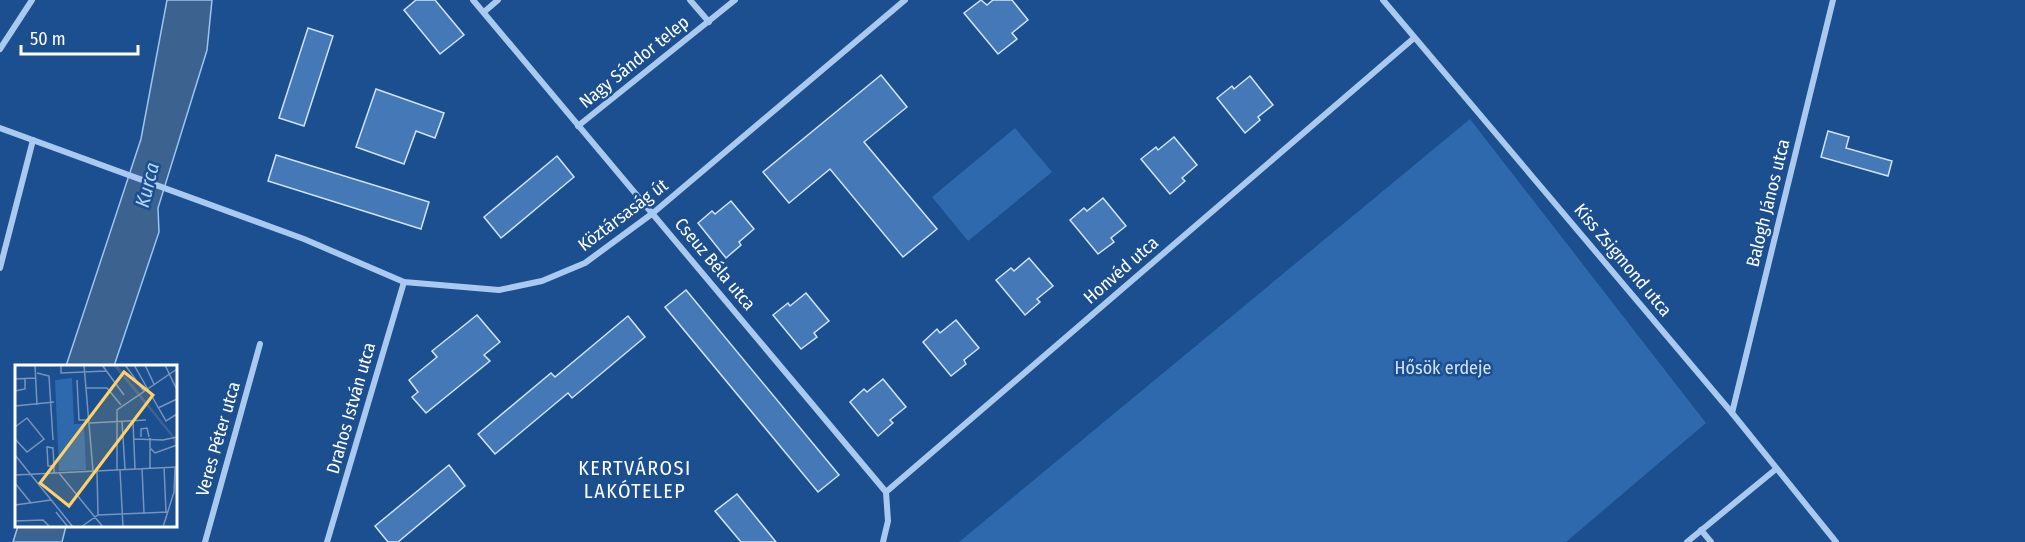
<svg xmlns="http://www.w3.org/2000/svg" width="2025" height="542" font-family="'Fira Sans Condensed',sans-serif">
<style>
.green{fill:#2e69ad}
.water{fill:#3c6290;stroke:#9cc4f0;stroke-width:1.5}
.building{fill:#4478b7;stroke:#cfe3fa;stroke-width:1.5}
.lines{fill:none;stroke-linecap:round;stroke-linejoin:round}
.minor{stroke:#a9c9ee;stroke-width:6}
.labels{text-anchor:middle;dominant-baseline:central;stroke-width:5;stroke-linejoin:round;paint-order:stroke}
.street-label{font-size:18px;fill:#fff;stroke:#1b4f8f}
.park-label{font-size:18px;fill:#cfe3fa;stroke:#1b4f8f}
.water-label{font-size:20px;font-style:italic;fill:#b5d3f5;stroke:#1b4f8f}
.neighbourhood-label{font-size:20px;letter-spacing:1.5px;fill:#fff;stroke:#1b4f8f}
.inset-road{fill:none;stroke:#7695bc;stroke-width:1.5}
.view{fill:#ffd166;fill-opacity:0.15;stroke:#ffd166;stroke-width:3}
.inset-edge{fill:none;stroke:#fff;stroke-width:3}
</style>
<rect width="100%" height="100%" fill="#1b4f8f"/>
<g class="green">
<path d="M1470,119L1706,423L1566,542H959Z"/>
<path d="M1015,128L1052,172L968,241L932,197Z"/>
</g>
<g class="water">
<path d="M167,0H212L207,50L158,208L159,232L114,366H66L141,139Z"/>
<path d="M18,526H66L62,542H13Z"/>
</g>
<g class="building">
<path d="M416,0H435L464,35L440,54L404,10Z"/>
<path d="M981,0L987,5L993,0H1012L1028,20L1012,33L1017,39L998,54L964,13Z"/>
<path d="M308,28L333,36L304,126L279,118Z"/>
<path d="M881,75L907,107L864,142L937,229L903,257L830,169L789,203L763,172Z"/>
<path d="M1250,76L1273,105L1258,117L1260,120L1245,133L1217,98L1232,86L1234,89Z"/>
<path d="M376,89L444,113L435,138L416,131L404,164L356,147Z"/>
<path d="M1828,131L1849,137L1846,148L1892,161L1888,176L1821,157Z"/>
<path d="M1174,137L1197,165L1182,178L1185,181L1170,194L1141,159L1156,147L1158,150Z"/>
<path d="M276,155L429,202L421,229L268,181Z"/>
<path d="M557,156L574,177L501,238L484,217Z"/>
<path d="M1103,198L1126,226L1111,238L1114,242L1098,254L1070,220L1084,208L1087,211Z"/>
<path d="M731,201L754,229L739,242L741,245L726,258L698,223L712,211L715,214Z"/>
<path d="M1029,258L1053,286L1037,299L1040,302L1025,315L996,280L1011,268L1014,271Z"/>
<path d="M686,290L839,475L818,492L665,307Z"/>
<path d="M806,293L829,321L814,333L817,337L801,349L773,315L788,303L790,306Z"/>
<path d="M477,315L500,342L484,355L490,361L426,413L412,397L418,392L409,380L437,357L432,351Z"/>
<path d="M628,316L645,337L572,398L568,393L495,454L478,434L551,373L555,377Z"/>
<path d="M956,320L979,348L964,360L966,364L951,376L923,342L937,329L940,333Z"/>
<path d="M883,379L906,407L890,420L893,423L878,436L850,402L864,389L867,392Z"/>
<path d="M449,465L465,486L398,542H388L375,526Z"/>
<path d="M737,494L776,542H741L715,511Z"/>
</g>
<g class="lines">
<g class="minor">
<path d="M473,0L886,492"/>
<path d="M690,0L709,22"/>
<path d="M1383,0L1732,413L1836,542"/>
<path d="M484,12L498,0"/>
<path d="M0,49L32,0"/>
<path d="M578,126L735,0"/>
<path d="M0,128L304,239L404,282L499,290L542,281L585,263L653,213L905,0"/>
<path d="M0,268L33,140"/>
<path d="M1732,413L1833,0"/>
<path d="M1701,530L1711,542"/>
<path d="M205,542L260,344"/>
<path d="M327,542L404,282"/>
<path d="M883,542L888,521L886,492L1414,38"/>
<path d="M1687,542L1776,469"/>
</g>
</g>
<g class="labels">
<g class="street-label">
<text transform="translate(634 62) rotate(-39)">Nagy Sándor telep</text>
<text transform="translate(1768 203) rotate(-76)">Balogh János utca</text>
<text transform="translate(623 215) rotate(-37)">Köztársaság út</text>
<text transform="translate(1623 260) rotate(50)">Kiss Zsigmond utca</text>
<text transform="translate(715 264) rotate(50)">Cseuz Béla utca</text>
<text transform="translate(1121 270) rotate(-41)">Honvéd utca</text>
<text transform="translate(351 408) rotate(-74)">Drahos István utca</text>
<text transform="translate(218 439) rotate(-74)">Veres Péter utca</text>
</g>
<g class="park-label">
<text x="1443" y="368">Hősök erdeje</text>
</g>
<g class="water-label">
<text transform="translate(147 185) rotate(-76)">Kurca</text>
</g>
<g class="neighbourhood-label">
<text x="635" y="468">KERTVÁROSI<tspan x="635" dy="23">LAKÓTELEP</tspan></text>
</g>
</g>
<g transform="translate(15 365)">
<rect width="162" height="162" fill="#1b4f8f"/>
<path d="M57,13L59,59H69L71,105L44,106L40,15Z" fill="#2e69ad"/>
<path d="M98,0H102L159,71L162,78V86L157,72Z" fill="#3c6290"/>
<path class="inset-road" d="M20,0L22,40M46,0V8L91,6M69,0L78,106M87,0L109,30M110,0L129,26M119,0L151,56L162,49M130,0L139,19M150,0L162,25M22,8L34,11L38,75M0,14L20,13M62,15L64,55H72M71,23H92L106,40M0,26L10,24V13M0,41L39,37M143,43L162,34M107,56L110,104M118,56L120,104M75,58L131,55M0,62L12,53L29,74L12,87L0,74M126,72V64L132,63L134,72M135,73V83L140,88L162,80M119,74L148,75L162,72M0,90L58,162M39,101H33L32,82L38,83L39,101V108M149,102L151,147M127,103L129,148M135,103V84M102,105V45L162,4M105,105L108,162M82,106L83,150M44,108L88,162M0,110L162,102M0,118L16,138M0,140L36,135M41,147L53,162M0,156L28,155L35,162M66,162L83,150L153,147M148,162L159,127L160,102"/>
<path class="view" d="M109,7L138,30L54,141L25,118Z"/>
<rect width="162" height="162" class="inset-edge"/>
</g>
<path d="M21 45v9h117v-9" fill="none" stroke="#ffffff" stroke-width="3"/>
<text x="30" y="45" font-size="18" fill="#ffffff" stroke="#1b4f8f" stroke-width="4.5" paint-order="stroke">50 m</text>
</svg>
